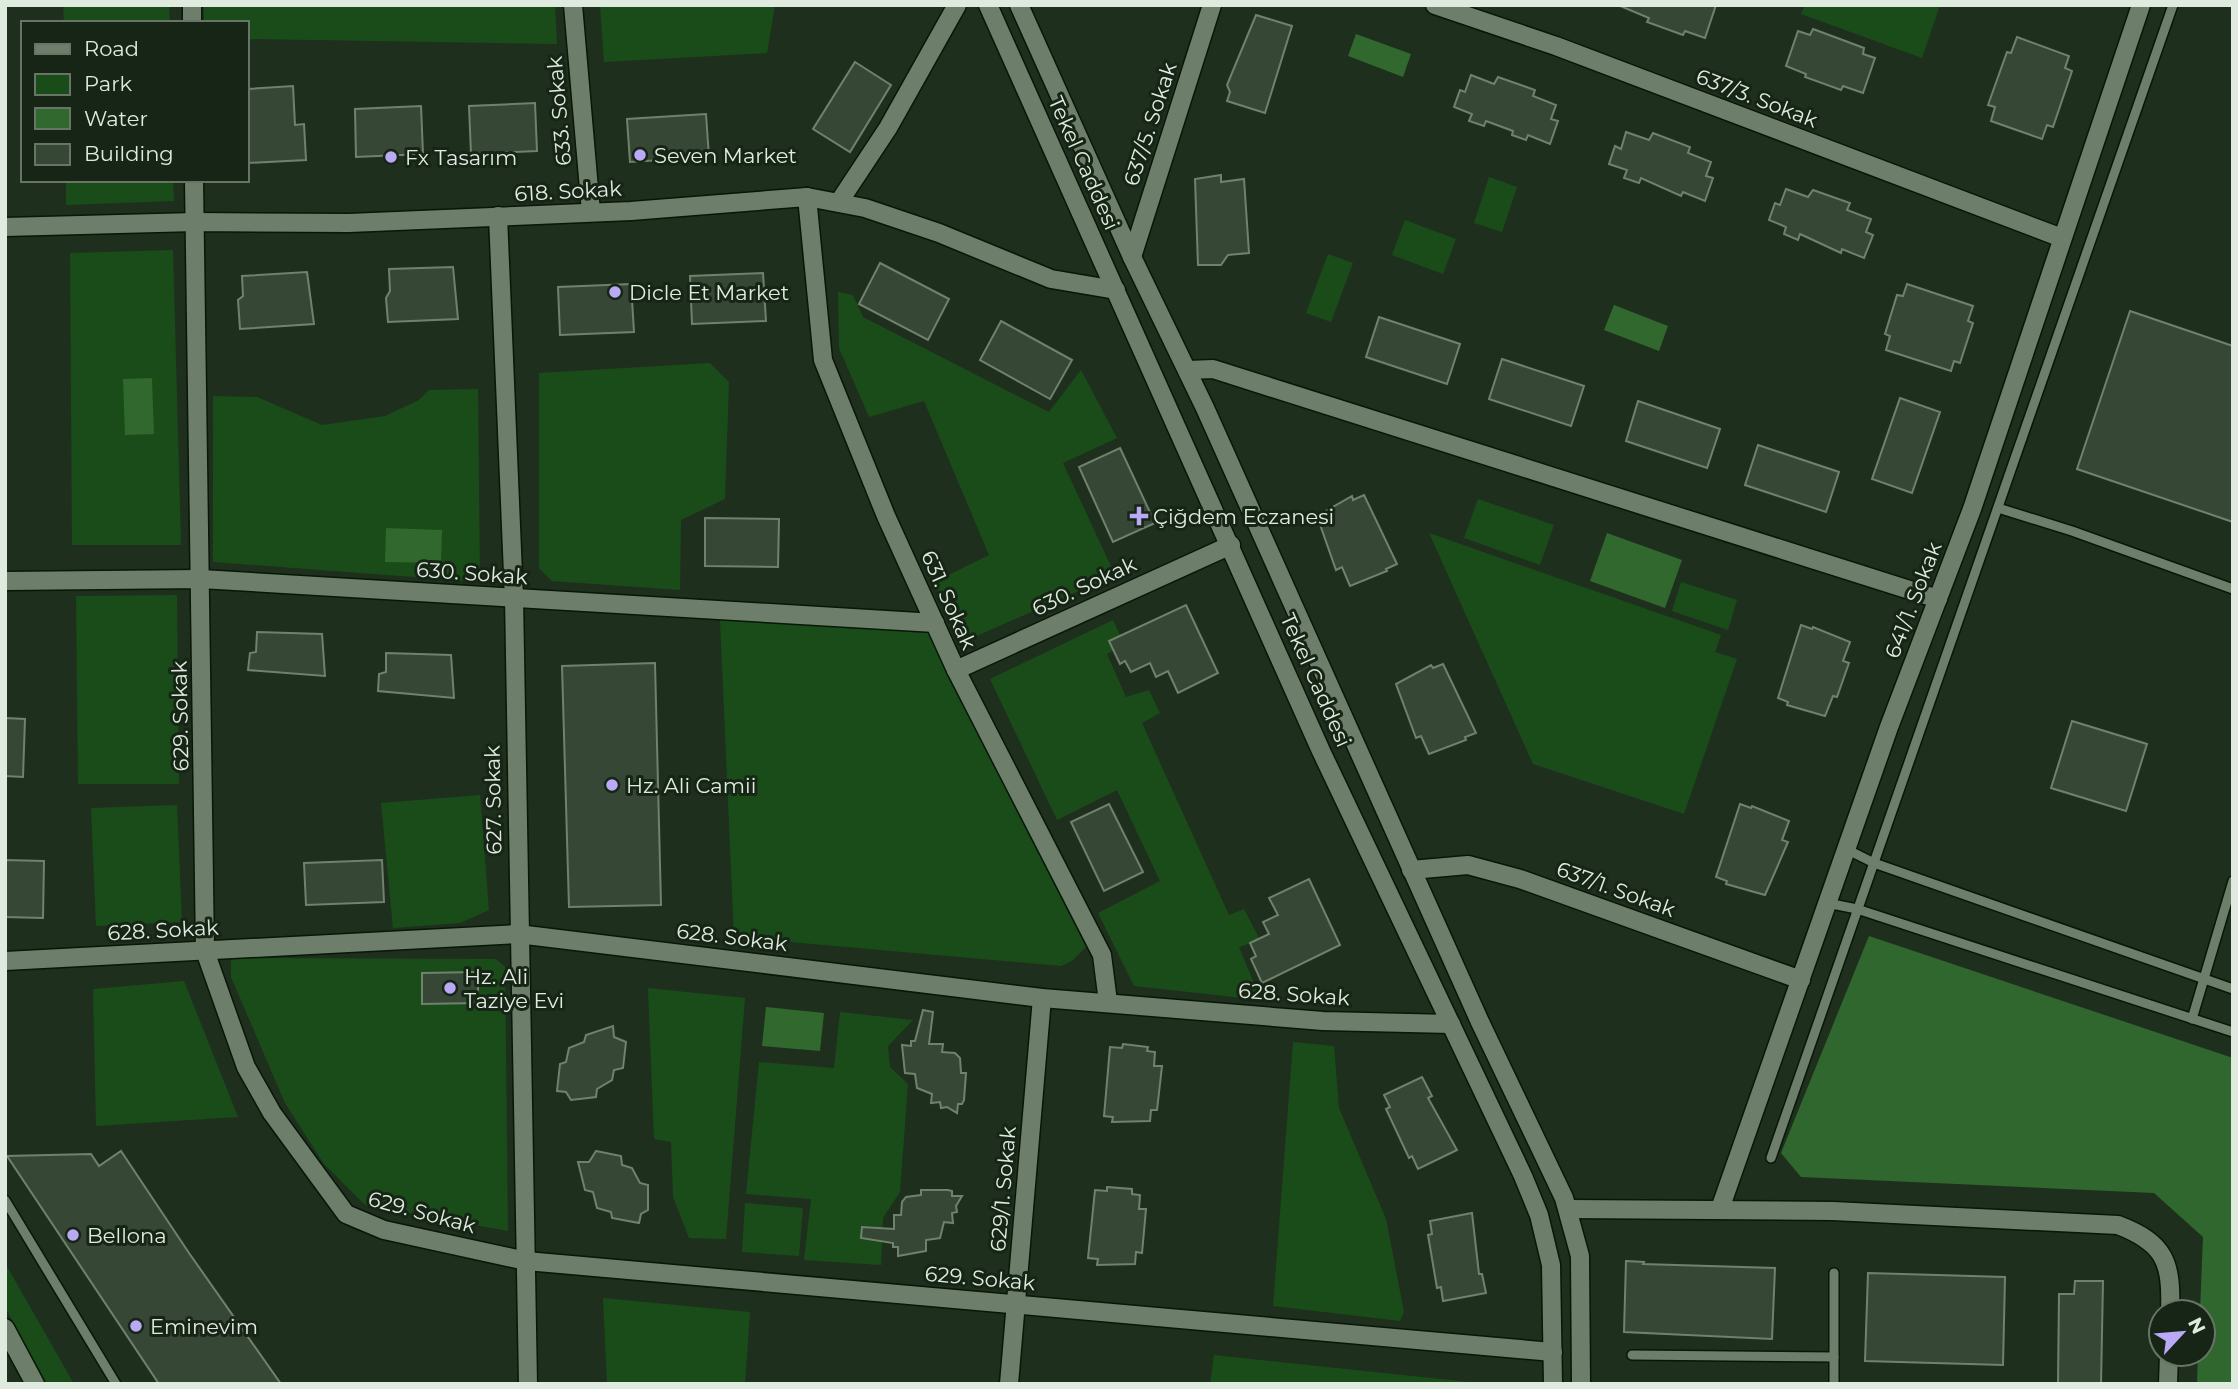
<svg xmlns="http://www.w3.org/2000/svg" width="2238" height="1389" font-family="Montserrat,sans-serif">
<style>
.green{fill:#1a4c19}
.forest{fill:#30672e}
.water{fill:#30682e}
.building{fill:#364735;stroke:#70826e;stroke-width:2}
.lines{fill:none;stroke-linecap:round;stroke-linejoin:round}
.service-casing{stroke:#081708;stroke-width:12}
.minor-casing{stroke:#081708;stroke-width:21}
.tertiary-casing{stroke:#081708;stroke-width:21}
.secondary-casing{stroke:#081708;stroke-width:21}
.service{stroke:#6d7f6b;stroke-width:9}
.minor{stroke:#6d7f6b;stroke-width:18}
.tertiary{stroke:#6d7f6b;stroke-width:18}
.secondary{stroke:#6d7f6b;stroke-width:18}
.poi-dot{fill:#baaaf6;stroke:#162515;stroke-width:2.5}
.labels{text-anchor:middle;dominant-baseline:central;stroke-width:6;stroke-linejoin:round;paint-order:stroke}
.street-label{font-size:21px;fill:#e0ebdf;stroke:#162515}
.poi-label{font-size:21px;fill:#e0ebdf;stroke:#162515;text-anchor:start}
</style>
<rect width="100%" height="100%" fill="#1f2f1e"/>
<g class="green">
<path d="M63,5H169L170,23H64Z"/>
<path d="M204,5H555L557,44L247,39V23H204Z"/>
<path d="M600,5H775L767,53L604,62Z"/>
<path d="M1805,5H1940L1922,58L1801,14Z"/>
<path d="M1489,177L1517,187L1502,232L1474,223Z"/>
<path d="M66,180H173L174,201L66,205Z"/>
<path d="M1405,220L1456,239L1443,274L1392,255Z"/>
<path d="M173,250L181,545H72L70,253Z"/>
<path d="M1328,254L1353,263L1331,322L1306,313Z"/>
<path d="M838,292L853,295L863,317L1049,412L1081,370L1117,438L1063,463L1115,575L963,642L934,582L989,555L924,401L869,417L839,348Z"/>
<path d="M710,363L729,382L725,499L681,520L680,590L552,581L539,568V373Z"/>
<path d="M478,389L480,582L213,562V396L257,397L322,425L385,416L419,400L429,390Z"/>
<path d="M1478,499L1554,525L1540,565L1464,538Z"/>
<path d="M1429,533L1721,635L1715,652L1737,659L1684,814L1533,764Z"/>
<path d="M1681,582L1737,600L1728,630L1672,611Z"/>
<path d="M177,595L179,784H78L76,596Z"/>
<path d="M720,620L927,631L1086,947L1072,961L1061,966L734,937Z"/>
<path d="M1113,620L1124,644L1107,654L1126,697L1149,690L1160,713L1142,723L1229,915L1244,909L1260,940L1239,947L1261,1000L1134,986L1098,913L1160,881L1117,790L1057,820L990,679Z"/>
<path d="M480,795L489,910L460,923L393,928L381,803Z"/>
<path d="M177,805L182,922L96,926L91,808Z"/>
<path d="M231,958L496,959L505,967L508,1231L365,1205L324,1164L285,1103L231,977Z"/>
<path d="M184,981L238,1117L96,1126L93,989Z"/>
<path d="M648,988L745,998L726,1239L689,1238L673,1197L671,1142L654,1139Z"/>
<path d="M840,1012L913,1020L888,1046L890,1067L908,1084L900,1192L883,1218L881,1265L804,1260L811,1199L746,1194L759,1062L834,1068Z"/>
<path d="M1293,1042L1334,1046L1339,1108L1386,1219L1404,1312L1400,1321L1273,1306Z"/>
<path d="M745,1203L803,1208L799,1256L742,1252Z"/>
<path d="M5,1263L74,1384H47L5,1307Z"/>
<path d="M603,1298L750,1312L745,1384H607Z"/>
<path d="M1214,1355L1488,1384H1210Z"/>
</g>
<path class="forest" d="M1869,936L2233,1058V1384H2197L2198,1354H2203V1312H2200L2203,1237L2154,1193L1801,1177L1781,1153Z"/>
<g class="water">
<path d="M1356,34L1411,54L1403,77L1348,56Z"/>
<path d="M1614,305L1668,326L1659,351L1604,330Z"/>
<path d="M152,378L154,434L125,435L123,379Z"/>
<path d="M386,528L442,530L441,563L385,562Z"/>
<path d="M1607,533L1682,560L1665,608L1590,581Z"/>
<path d="M766,1007L824,1013L820,1051L762,1046Z"/>
</g>
<g class="building">
<path d="M1618,5H1716L1705,38L1685,31L1683,35L1647,22L1649,18Z"/>
<path d="M1256,15L1292,26L1265,113L1227,101L1230,92L1227,85Z"/>
<path d="M1813,29L1864,48L1863,54L1875,58L1863,93L1843,86L1841,90L1805,77L1806,74L1786,66L1798,31L1810,35Z"/>
<path d="M2017,37L2069,56L2065,68L2072,71L2053,127L2047,125L2042,139L1991,121L1995,107L1988,105L2007,52L2011,53Z"/>
<path d="M855,62L891,85L850,152L813,129Z"/>
<path d="M1471,75L1494,84L1498,77L1535,90L1533,96L1556,105L1551,119L1558,121L1550,144L1528,135L1526,140L1512,135L1513,131L1486,121L1484,126L1469,121L1472,114L1454,107L1460,90L1465,92Z"/>
<path d="M293,86L295,125L304,124L306,160L247,163V89Z"/>
<path d="M535,103L537,151L471,154L469,106Z"/>
<path d="M421,106L423,154L356,157L355,109Z"/>
<path d="M706,114L709,157L630,162L627,119Z"/>
<path d="M1626,132L1649,140L1653,133L1690,147L1688,153L1711,162L1706,176L1713,178L1705,201L1683,192L1681,196L1641,178L1639,183L1624,178L1627,170L1609,164L1615,146L1621,149Z"/>
<path d="M1221,175V182L1244,179L1249,253L1228,255L1221,265H1198L1195,179Z"/>
<path d="M1786,189L1808,197L1813,190L1850,203L1847,210L1871,219L1866,232L1873,235L1864,258L1842,249L1841,253L1800,234L1798,240L1784,234L1786,227L1769,220L1775,203L1780,205Z"/>
<path d="M880,263L949,299L928,340L859,304Z"/>
<path d="M453,267L458,319L388,322L386,298L390,291L389,269Z"/>
<path d="M307,272L314,324L240,329L238,300L243,296L242,276Z"/>
<path d="M763,273L766,321L692,324L690,276Z"/>
<path d="M631,284L634,332L560,335L558,287Z"/>
<path d="M1907,284L1973,306L1968,321L1973,323L1960,363L1954,361L1951,371L1886,350L1890,336L1885,334L1897,295L1903,296Z"/>
<path d="M2130,311L2233,346V522L2077,469Z"/>
<path d="M1379,317L1460,344L1447,384L1366,357Z"/>
<path d="M1001,321L1072,360L1050,399L980,360Z"/>
<path d="M1502,359L1584,386L1571,426L1489,399Z"/>
<path d="M1900,398L1940,412L1912,493L1872,479Z"/>
<path d="M1638,401L1720,429L1707,468L1626,441Z"/>
<path d="M1758,445L1839,472L1826,512L1745,485Z"/>
<path d="M1120,448L1155,523L1113,542L1079,467Z"/>
<path d="M1364,495L1397,564L1386,569L1387,571L1350,586L1342,567L1336,570L1317,516L1352,496L1353,500Z"/>
<path d="M705,518L779,519L778,567L705,566Z"/>
<path d="M1186,605L1218,673L1178,693L1168,671L1156,677L1150,663L1131,672L1125,661L1120,664L1109,641Z"/>
<path d="M1801,625L1812,629L1813,627L1850,642L1843,661L1849,663L1837,697L1833,696L1825,716L1787,705L1788,702L1778,698Z"/>
<path d="M257,632L322,634L325,676L248,670L250,653L256,652Z"/>
<path d="M386,653L451,655L454,698L378,691L379,674L386,672Z"/>
<path d="M655,663L661,905L569,907L562,666Z"/>
<path d="M1443,664L1476,733L1465,737L1466,740L1429,754L1421,736L1416,738L1396,684L1431,665L1433,668Z"/>
<path d="M5,718L25,719L23,777L5,776Z"/>
<path d="M2072,721L2147,744L2126,811L2051,788Z"/>
<path d="M1109,804L1143,872L1104,891L1071,822Z"/>
<path d="M1740,804L1751,808L1752,806L1789,821L1782,840L1788,842L1765,895L1726,884L1727,881L1716,877Z"/>
<path d="M5,860L44,861L43,918L5,917Z"/>
<path d="M382,860L384,902L306,905L304,863Z"/>
<path d="M1309,879L1340,945L1262,983L1251,959L1256,956L1250,943L1269,934L1263,922L1278,915L1269,898Z"/>
<path d="M478,972V1003L422,1004V973Z"/>
<path d="M923,1010L933,1012L929,1044H943L942,1052L955,1053L960,1058L961,1073H966L964,1100L962,1104H958L957,1113L947,1107L941,1108L940,1102L931,1103L932,1094L917,1088L915,1074L905,1073L902,1045L911,1046V1041H915Z"/>
<path d="M613,1026L614,1037L626,1042L623,1068L614,1070L612,1080L597,1089L596,1097L571,1100L566,1092L557,1091L560,1064L566,1062L569,1048L584,1042L586,1035Z"/>
<path d="M1123,1044L1148,1047L1147,1051L1155,1052L1154,1066H1162L1157,1110H1151L1150,1121L1112,1122L1113,1117L1104,1116L1110,1047L1122,1048Z"/>
<path d="M1422,1077L1432,1096L1428,1098L1457,1150L1418,1169L1412,1156L1409,1158L1386,1109L1390,1107L1384,1095Z"/>
<path d="M121,1151L189,1253L281,1384H159L7,1156L91,1154L99,1166Z"/>
<path d="M596,1151L621,1156L622,1165L632,1168L640,1183L648,1185V1210L641,1214L639,1223L612,1218L611,1212L597,1208L593,1192L585,1190L578,1162H589Z"/>
<path d="M1107,1187L1132,1189V1194L1140,1195L1139,1209H1146L1142,1253L1136,1252L1135,1264L1097,1265L1098,1259L1088,1258L1095,1190L1107,1191Z"/>
<path d="M921,1190H948L952,1191V1196H962L956,1206L957,1212L952,1213L953,1223L944,1222L940,1238L926,1240V1251L898,1256V1247H893V1243L861,1238L862,1227L894,1229V1215H901L902,1202L906,1197L921,1195Z"/>
<path d="M1472,1213L1479,1274H1482L1486,1293L1443,1301L1441,1287L1437,1288L1428,1235L1432,1234L1430,1221Z"/>
<path d="M1626,1261L1644,1262L1643,1264L1775,1268L1772,1339L1624,1332Z"/>
<path d="M1868,1273L2005,1277L2003,1365L1865,1361Z"/>
<path d="M2075,1281H2103L2101,1384H2058L2059,1294H2074Z"/>
</g>
<g class="lines">
<defs>
<g id="service">
<path d="M1998,508L2072,531L2233,589"/>
<path d="M1846,849L1874,863L2233,989"/>
<path d="M1827,903L1857,909L2233,1032"/>
<path d="M2192,1019L2233,881"/>
<path d="M1771,1158L2173,5"/>
<path d="M5,1200L116,1384"/>
<path d="M1632,1355L1834,1357"/>
<path d="M1834,1384V1273"/>
</g>
<g id="minor">
<path d="M192,5V23"/>
<path d="M573,5L591,212"/>
<path d="M1435,5L1556,46L2062,238"/>
<path d="M194,180L205,951L246,1067L272,1113L346,1214L384,1230L526,1261L1553,1352"/>
<path d="M807,197L823,360L886,516L956,670L1102,955L1108,1002"/>
<path d="M839,202L888,128L957,5"/>
<path d="M498,216L514,598L528,1384"/>
<path d="M5,227L195,222L349,223L631,211L807,197L865,208L939,233L1051,279L1116,290"/>
<path d="M1132,257L1212,5"/>
<path d="M1188,370L1213,369L1938,599"/>
<path d="M5,581L201,579L935,623"/>
<path d="M956,670L1231,545"/>
<path d="M1411,870L1468,865L1520,879L1801,980"/>
<path d="M5,961L518,934L1042,998L1323,1021L1451,1024"/>
<path d="M1568,1209L1833,1211L2118,1225C2165,1243 2172,1262 2170,1312"/>
<path d="M1720,1209L1889,727L1972,509L2141,5"/>
<path d="M1009,1384L1042,998"/>
<path d="M2168,1384L2169,1354"/>
</g>
<path id="tertiary" d="M5,1328L35,1384"/>
<g id="secondary">
<path d="M988,5L1321,751L1523,1176L1539,1215L1551,1265L1553,1384"/>
<path d="M1019,5L1132,257L1205,408L1480,1022L1564,1198L1580,1256L1581,1384"/>
</g>
</defs>
<use href="#service" class="service-casing"/>
<use href="#minor" class="minor-casing"/>
<use href="#tertiary" class="tertiary-casing"/>
<use href="#secondary" class="secondary-casing"/>
<use href="#service" class="service"/>
<use href="#minor" class="minor"/>
<use href="#tertiary" class="tertiary"/>
<use href="#secondary" class="secondary"/>
</g>
<g class="poi-dot">
<circle cx="640" cy="155" r="7"/>
<circle cx="391" cy="157" r="7"/>
<circle cx="615" cy="292" r="7"/>
<path d="M1135.5 505.5h7v7h7v7h-7v7h-7v-7h-7v-7h7z"/>
<circle cx="612" cy="785" r="7"/>
<circle cx="450" cy="988" r="7"/>
<circle cx="73" cy="1235" r="7"/>
<circle cx="136" cy="1326" r="7"/>
</g>
<g class="labels">
<g class="street-label">
<text transform="translate(1757 98) rotate(21)">637/3. Sokak</text>
<text transform="translate(559 111) rotate(-95)">633. Sokak</text>
<text transform="translate(1150 124) rotate(-72)">637/5. Sokak</text>
<text transform="translate(1084 163) rotate(66)">Tekel Caddesi</text>
<text transform="translate(568 191) rotate(-3)">618. Sokak</text>
<text transform="translate(472 573) rotate(4)">630. Sokak</text>
<text transform="translate(1084 586) rotate(-25)">630. Sokak</text>
<text transform="translate(949 600) rotate(66)">631. Sokak</text>
<text transform="translate(1913 600) rotate(-69)">641/1. Sokak</text>
<text transform="translate(1316 680) rotate(66)">Tekel Caddesi</text>
<text transform="translate(180 716) rotate(-91)">629. Sokak</text>
<text transform="translate(493 800) rotate(-91)">627. Sokak</text>
<text transform="translate(1616 889) rotate(20)">637/1. Sokak</text>
<text transform="translate(163 930) rotate(-3)">628. Sokak</text>
<text transform="translate(732 937) rotate(7)">628. Sokak</text>
<text transform="translate(1294 994) rotate(4)">628. Sokak</text>
<text transform="translate(1003 1189) rotate(-85)">629/1. Sokak</text>
<text transform="translate(422 1212) rotate(15)">629. Sokak</text>
<text transform="translate(980 1278) rotate(5)">629. Sokak</text>
</g>
<g class="poi-label">
<text x="654" y="155">Seven Market</text>
<text x="405" y="157">Fx Tasarım</text>
<text x="629" y="292">Dicle Et Market</text>
<text x="1153" y="516">Çiğdem Eczanesi</text>
<text x="626" y="785">Hz. Ali Camii</text>
<text x="464" y="976">Hz. Ali<tspan x="464" dy="24">Taziye Evi</tspan></text>
<text x="87" y="1235">Bellona</text>
<text x="150" y="1326">Eminevim</text>
</g>
</g>
<rect width="2238" height="1389" fill="none" stroke="#e0ebdf" stroke-width="14"/>
<rect x="21" y="21" width="228" height="161" fill="#162515" stroke="#677466" stroke-width="2"/>
<rect x="35" y="44" width="35" height="10" fill="#6d7f6b" stroke="#677466" stroke-width="2"/>
<text x="84" y="56" font-size="21" fill="#e0ebdf">Road</text>
<rect x="35" y="74" width="35" height="21" fill="#1a4c19" stroke="#677466" stroke-width="2"/>
<text x="84" y="91" font-size="21" fill="#e0ebdf">Park</text>
<rect x="35" y="108" width="35" height="21" fill="#30682e" stroke="#677466" stroke-width="2"/>
<text x="84" y="126" font-size="21" fill="#e0ebdf">Water</text>
<rect x="35" y="144" width="35" height="21" fill="#364735" stroke="#677466" stroke-width="2"/>
<text x="84" y="161" font-size="21" fill="#e0ebdf">Building</text>
<g transform="translate(2182 1333) rotate(64)"><circle r="33" fill="#162515" stroke="#677466" stroke-width="2"/>
<path d="M0-5L12 26L0 18L-12 26Z" fill="#baaaf6"/>
<text y="-10" font-size="19" font-weight="bold" text-anchor="middle" fill="#e0ebdf">N</text>
</g>
</svg>
